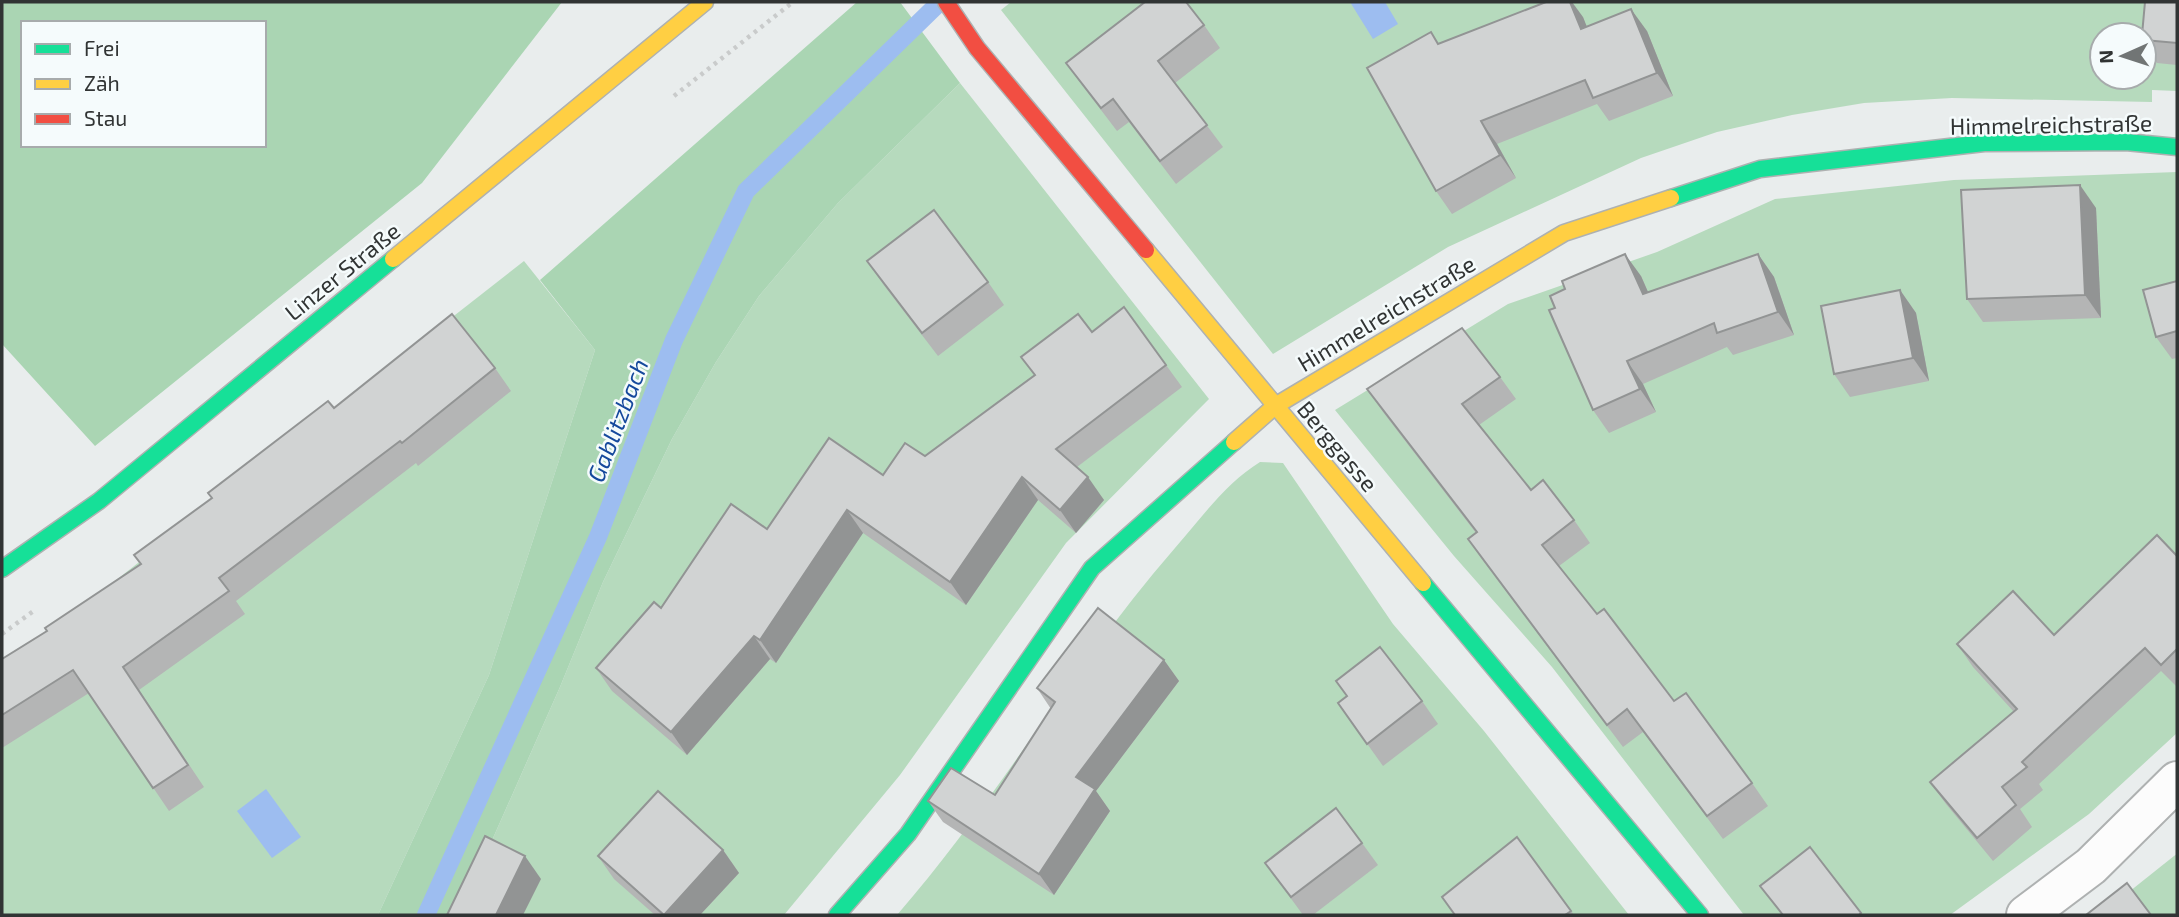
<svg xmlns="http://www.w3.org/2000/svg" width="2179" height="917" font-family="'Exo 2',sans-serif">
<style>
.green{fill:#b6dabd;fill-rule:evenodd}
.forest{fill:#aad5b3;fill-rule:evenodd}
.water{fill:#9dbdf0}
.lines{fill:none;stroke-linecap:round;stroke-linejoin:round}
.stream{stroke:#9dbdf0;stroke-width:18}
.street-casing{stroke:#aeb1b1;stroke-width:42}
.fast-casing{stroke:#aeb1b1;stroke-width:19}
.slow-casing{stroke:#aeb1b1;stroke-width:19}
.jam-casing{stroke:#aeb1b1;stroke-width:19}
.path{stroke:#c9cbcb;stroke-width:4.5;stroke-dasharray:3.5 5;stroke-linecap:butt}
.street{stroke:#fcfcfc;stroke-width:38}
.fast{stroke:#16e098;stroke-width:16}
.slow{stroke:#ffcf43;stroke-width:16}
.jam{stroke:#f24e42;stroke-width:16}
.wall{fill:#b4b5b5}
.shaded-wall{fill:#929494}
.building{fill:#d1d3d3;stroke:#929494;stroke-width:2}
.labels{text-anchor:middle;dominant-baseline:central;stroke-width:5;stroke-linejoin:round;paint-order:stroke}
.street-label{font-size:23px;fill:#313434;stroke:#f5fbfc}
.water-label{font-size:24px;font-style:italic;fill:#15499c;stroke:#f5fbfc}
</style>
<rect width="100%" height="100%" fill="#e9eded"/>
<g class="green">
<path d="M1011,2H2177V91L2152,90V102L1952,98L1864,103L1792,115L1717,132L1641,158L1448,247L1273,354L1001,10ZM2102,35H2144V77H2102Z"/>
<path d="M960,83L1209,399L1066,543L900,775L784,915H459L560,687L603,582L672,439L716,362L759,296L838,203Z"/>
<path d="M2177,172V733L2089,814L1950,915H1744L1552,667L1454,556L1335,410L1508,304L1657,252L1775,199L1954,180Z"/>
<path d="M524,261L595,350L489,675L378,915H2V663L106,588Z"/>
<path d="M1260,462L1283,463L1393,624L1484,731L1629,915H897C998,799 1074,664 1175,548C1202,517 1226,483 1260,462Z"/>
<path d="M2177,854V915H2100L2174,856Z"/>
</g>
<g class="forest">
<path d="M2,2H562L422,183L95,446L2,344ZM23,23H264V145H23Z"/>
<path d="M857,2H900L960,83L838,203L759,296L716,362L672,439L603,582L560,687L459,915H378L489,675L595,350L540,280Z"/>
</g>
<g class="water">
<path d="M1350,2H1385L1398,24L1373,39Z"/>
<path d="M266,789L301,837L272,858L237,811Z"/>
</g>
<g class="lines">
<path class="stream" d="M426,915L598,537L674,340L746,191L940,2"/>
<defs>
<path id="street" d="M2026,915L2091,866L2177,781"/>
<g id="fast">
<path d="M1671,198L1760,169L1984,143L2126,142L2177,147"/>
<path d="M2,569L99,501L393,259"/>
<path d="M1423,583L1700,915"/>
<path d="M837,915L908,834L1092,568L1234,442"/>
</g>
<g id="slow">
<path d="M1146,250L1423,583"/>
<path d="M393,259L705,2"/>
<path d="M1234,442L1275,406L1564,233L1671,198"/>
</g>
<path id="jam" d="M946,2L977,48L1146,250"/>
</defs>
<use href="#street" class="street-casing"/>
<use href="#fast" class="fast-casing"/>
<use href="#slow" class="slow-casing"/>
<use href="#jam" class="jam-casing"/>
<g class="path">
<path d="M674,96L793,2"/>
<path d="M2,634L35,610"/>
</g>
<use href="#street" class="street"/>
<use href="#fast" class="fast"/>
<use href="#slow" class="slow"/>
<use href="#jam" class="jam"/>
</g>
<g class="wall">
<path d="M2177,2V65L2157,63L2144,44V35Z"/>
<path d="M1583,17L1586,26L1647,31L1673,96L1609,121L1597,104L1497,144L1516,178L1452,214L1436,191L1431,32L1439,44Z"/>
<path d="M1204,25L1220,48L1175,83L1223,147L1176,184L1129,122L1117,131L1082,85L1066,63Z"/>
<path d="M2096,208L2101,318L1983,322L1967,299Z"/>
<path d="M1758,254L1774,277L1794,335L1733,355L1727,347L1643,384L1656,412L1609,433L1593,410L1555,308L1641,276L1648,292Z"/>
<path d="M867,261L988,282L1004,305L938,356L883,284Z"/>
<path d="M2177,281V358L2172,359L2156,337Z"/>
<path d="M1900,290L1916,313L1929,381L1850,397L1834,374Z"/>
<path d="M1092,332L1166,365L1182,387L1077,467L1104,500L1076,533L1038,500L966,605L863,533L776,663L770,659L687,755L612,691L596,668L661,608L767,529L925,456L1034,375L1021,357Z"/>
<path d="M495,368L511,391L418,466L416,463L236,601L245,614L139,690L204,787L169,811L89,693L2,748V659L47,631L140,564L212,498L334,408Z"/>
<path d="M1500,377L1516,399L1479,425L1531,490L1574,520L1590,543L1559,566L1597,614L1674,701L1752,783L1768,806L1723,839L1643,732L1623,747L1484,562L1468,539L1476,533L1383,412L1367,389Z"/>
<path d="M2177,556V687L2161,671L2039,784L2043,790L2020,809L2032,827L1993,861L1946,804L1930,782L2014,712L1973,667L1957,644L2054,635Z"/>
<path d="M1164,660L1179,681L1096,791L1110,811L1054,895L943,822L928,801L995,795L1051,709L1037,688Z"/>
<path d="M1346,697L1422,701L1438,724L1383,766L1338,703Z"/>
<path d="M1517,837L1574,915H1455Z"/>
<path d="M1362,843L1378,865L1313,915H1303L1265,863Z"/>
<path d="M723,850L739,873L700,915H655L614,879L598,856Z"/>
</g>
<g class="shaded-wall">
<path d="M1570,2H1572L1583,17L1597,52L1581,29Z"/>
<path d="M1631,9L1647,31L1673,96L1657,73Z"/>
<path d="M1481,121L1497,144L1516,178L1500,155Z"/>
<path d="M2080,185L2096,208L2101,318L2085,295Z"/>
<path d="M1625,254L1641,276L1659,317L1643,294Z"/>
<path d="M1758,254L1774,277L1794,335L1778,312Z"/>
<path d="M1900,290L1916,313L1929,381L1913,358Z"/>
<path d="M1627,361L1643,384L1656,412L1640,389Z"/>
<path d="M1022,477L1038,500L966,605L950,582Z"/>
<path d="M1088,477L1104,500L1076,533L1060,510Z"/>
<path d="M847,510L863,533L776,663L760,640Z"/>
<path d="M754,636L770,659L687,755L671,732Z"/>
<path d="M1164,660L1179,681L1096,791L1110,811L1054,895L1039,874L1076,777Z"/>
<path d="M723,850L739,873L700,915H664Z"/>
<path d="M525,856L541,879L523,915H496Z"/>
</g>
<g class="building">
<path d="M1145,2H1186L1204,25L1158,61L1207,125L1160,161L1113,99L1101,108L1066,63Z"/>
<path d="M1546,2H1570L1581,29L1631,9L1657,73L1593,98L1585,80L1481,121L1500,155L1436,191L1367,68L1431,32L1438,44Z"/>
<path d="M2145,2H2177V43L2144,40V35H2142Z"/>
<path d="M2080,185L2085,295L1967,299L1961,190Z"/>
<path d="M934,210L988,282L922,333L867,261Z"/>
<path d="M1625,254L1643,294L1758,254L1778,312L1717,333L1714,323L1627,361L1640,389L1593,410L1549,310L1555,308L1550,296L1565,289L1562,281Z"/>
<path d="M2177,281V331L2156,337L2143,290Z"/>
<path d="M1900,290L1913,358L1834,374L1821,306Z"/>
<path d="M1124,307L1166,365L1056,449L1088,477L1060,510L1022,477L950,582L847,510L760,640L754,636L671,732L596,668L654,602L661,608L731,504L767,529L829,438L883,475L905,443L925,456L1035,375L1021,357L1078,314L1092,332Z"/>
<path d="M452,314L495,368L402,443L400,441L219,578L229,591L123,667L188,765L153,788L73,670L2,715V659L47,631L45,628L141,564L134,555L212,498L208,493L328,401L334,408Z"/>
<path d="M1462,328L1500,377L1462,404L1531,490L1543,480L1574,520L1542,545L1597,614L1604,609L1674,701L1686,693L1752,783L1707,816L1627,709L1607,725L1468,539L1477,532L1367,389Z"/>
<path d="M2157,535L2177,556V649L2161,665L2145,648L2022,762L2027,767L2002,787L2016,805L1977,838L1930,782L2017,709L1957,644L2013,591L2054,635Z"/>
<path d="M1098,608L1164,660L1076,777L1095,789L1039,874L928,801L951,768L995,795L1055,702L1037,688Z"/>
<path d="M1380,647L1422,701L1367,744L1338,703L1347,696L1336,681Z"/>
<path d="M658,791L723,850L664,915L598,856Z"/>
<path d="M1336,808L1362,843L1291,897L1265,863Z"/>
<path d="M485,836L525,856L496,915H447Z"/>
<path d="M1517,837L1571,911L1565,915H1455L1442,897Z"/>
<path d="M1810,847L1861,913L1859,915H1783L1760,886Z"/>
<path d="M2127,883L2151,915H2086Z"/>
</g>
<g class="labels">
<g class="street-label">
<text transform="translate(2051 124) rotate(-1)">Himmelreichstraße</text>
<text transform="translate(342 271) rotate(-39)">Linzer Straße</text>
<text transform="translate(1386 313) rotate(-31)">Himmelreichstraße</text>
<text transform="translate(1338 446) rotate(50)">Berggasse</text>
</g>
<g class="water-label">
<text transform="translate(617 420) rotate(-69)">Gablitzbach</text>
</g>
</g>
<rect width="2179" height="917" fill="none" stroke="#313434" stroke-width="7"/>
<rect x="21" y="21" width="245" height="126" fill="#f5fbfc" stroke="#a7abac" stroke-width="2"/>
<rect x="35" y="44" width="35" height="10" fill="#16e098" stroke="#a7abac" stroke-width="2"/>
<text x="84" y="56" font-size="21" fill="#313434">Frei</text>
<rect x="35" y="79" width="35" height="10" fill="#ffcf43" stroke="#a7abac" stroke-width="2"/>
<text x="84" y="91" font-size="21" fill="#313434">Zäh</text>
<rect x="35" y="114" width="35" height="10" fill="#f24e42" stroke="#a7abac" stroke-width="2"/>
<text x="84" y="126" font-size="21" fill="#313434">Stau</text>
<g transform="translate(2123 56) rotate(267)"><circle r="33" fill="#f5fbfc" stroke="#a7abac" stroke-width="2"/>
<path d="M0-5L12 26L0 18L-12 26Z" fill="#717575"/>
<text y="-10" font-size="19" font-weight="bold" text-anchor="middle" fill="#313434">N</text>
</g>
</svg>
